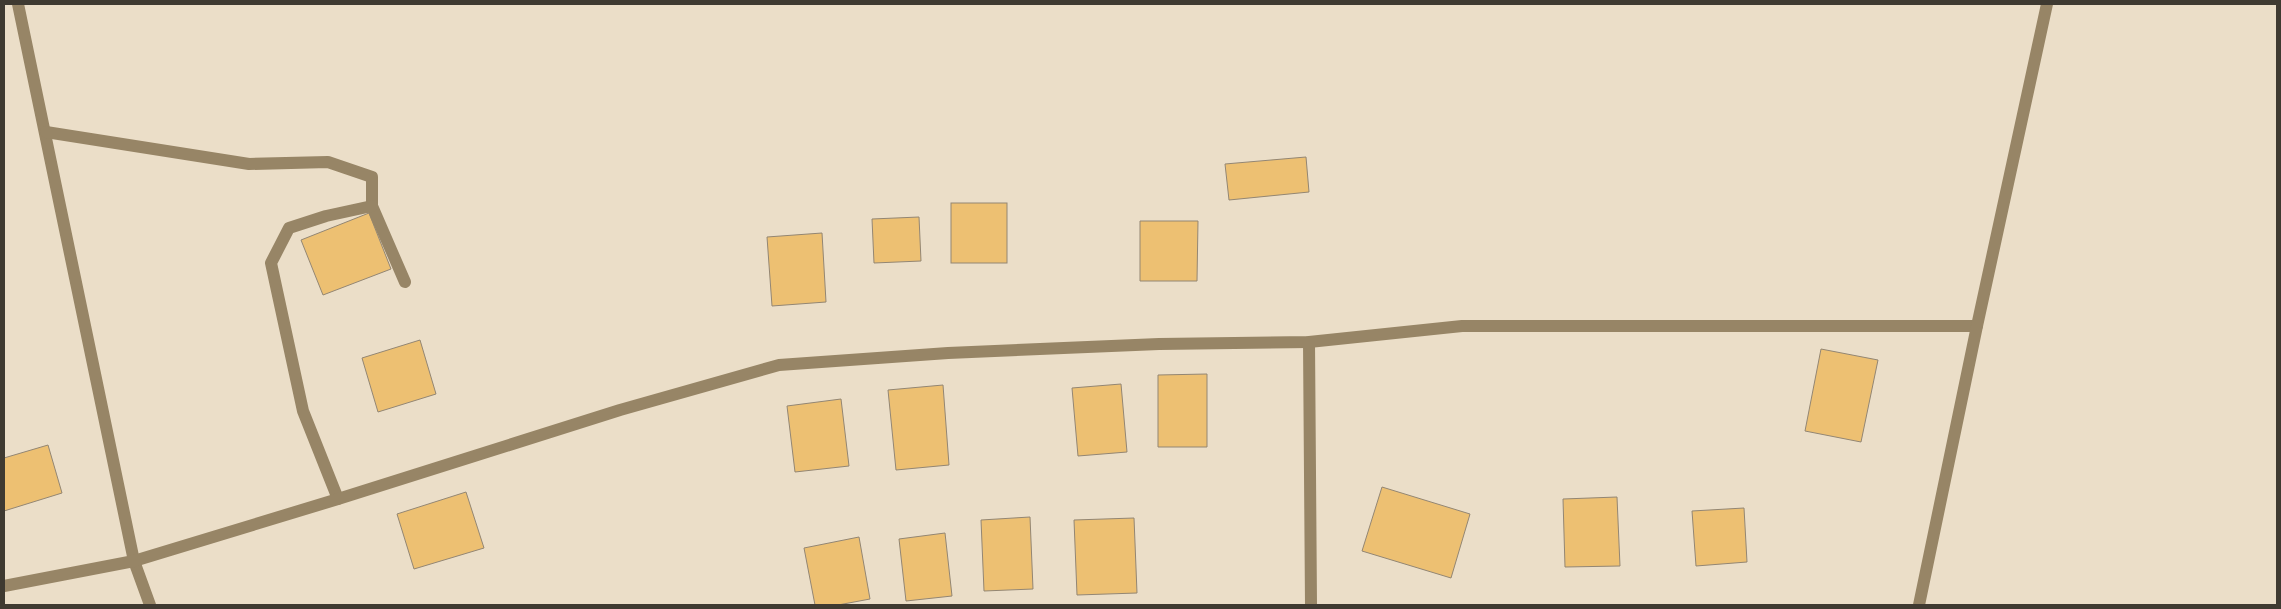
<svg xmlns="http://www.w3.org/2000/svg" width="2281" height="609" font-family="Bitter,serif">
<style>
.building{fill:#edc072;stroke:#938673}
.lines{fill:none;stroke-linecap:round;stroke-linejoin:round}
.minor{stroke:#978566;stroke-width:12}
</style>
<rect width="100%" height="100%" fill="#ebdec8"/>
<g class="building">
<path d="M1306,157L1309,192L1229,200L1225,164Z"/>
<rect x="951" y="203" width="56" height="60"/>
<path d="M369,213L391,269L323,295L301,240Z"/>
<path d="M919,217L921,261L874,263L872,219Z"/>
<path d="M1140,221H1198L1197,281H1140Z"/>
<path d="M822,233L826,302L772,306L767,237Z"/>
<path d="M420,340L436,394L378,412L362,358Z"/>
<path d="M1821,349L1878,360L1861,442L1805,431Z"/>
<path d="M1207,374V447H1158V375Z"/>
<path d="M1121,384L1127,452L1078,456L1072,388Z"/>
<path d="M943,385L949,465L896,470L888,390Z"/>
<path d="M841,399L849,466L795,472L787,406Z"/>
<path d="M48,445L62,493L4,511V458Z"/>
<path d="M1382,487L1470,514L1451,578L1362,551Z"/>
<path d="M466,492L484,548L414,569L397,514Z"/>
<path d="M1617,497L1620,566L1565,567L1563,499Z"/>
<path d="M1744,508L1747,562L1696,566L1692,511Z"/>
<path d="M1030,517L1033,589L984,591L981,520Z"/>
<path d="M1134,518L1137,593L1077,595L1074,520Z"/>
<path d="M945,533L952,596L906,601L899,539Z"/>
<path d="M859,537L870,599L838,605H815L804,548Z"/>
</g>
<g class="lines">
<g class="minor">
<path d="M18,4L134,561L150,605"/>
<path d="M46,132L249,164L328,162L372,177V206L405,282"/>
<path d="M1309,342L1311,605"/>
<path d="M338,499L303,411L271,263L289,228L326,216L372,206"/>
<path d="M4,586L134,561L338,499L620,410L779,365L948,353L1159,344L1309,342L1462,326H1977"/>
<path d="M1919,605L1977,326L2047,4"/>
</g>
</g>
<rect width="2281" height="609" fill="none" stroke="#3f3a31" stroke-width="10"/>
</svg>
